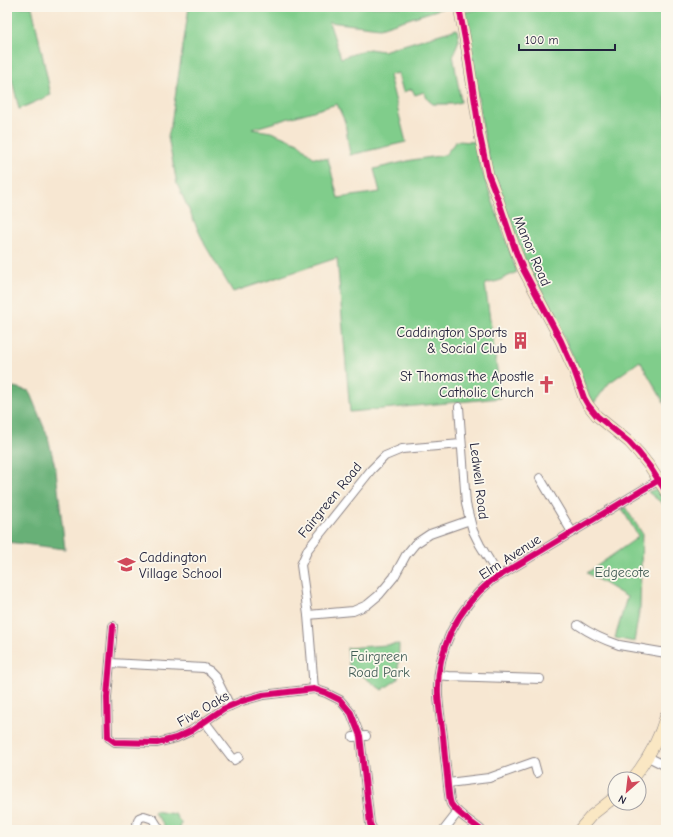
<svg xmlns="http://www.w3.org/2000/svg" width="673" height="837" font-family="'Comic Neue',sans-serif">
<style>
.green{fill:#80cd8b;stroke:#517863}
.forest{fill:#68b077;stroke:#456959}
.lines{fill:none;stroke-linecap:round;stroke-linejoin:round}
.street-casing{stroke:#8c8486;stroke-width:10}
.secondary-casing{stroke:#8c8486;stroke-width:12}
.street{stroke:#fff;stroke-width:8}
.secondary{stroke:#fae7c3;stroke-width:11}
.cycleway-casing{stroke:#fbf7ec;stroke-width:8}
.cycleway{stroke:#d6006c;stroke-width:6}
.labels{text-anchor:middle;dominant-baseline:central;stroke-width:3.5;stroke-linejoin:round;paint-order:stroke}
.street-label{font-size:14px;fill:#22223b;stroke:#fbf7ec}
.poi-label{font-size:14px;fill:#22223b;stroke:#fbf7ec;text-anchor:end}
.park-label{font-size:14px;fill:#435e57;stroke:#fbf7ec}
</style>
<rect width="100%" height="100%" fill="#fbf7ec"/>
<filter id="ink" filterUnits="userSpaceOnUse"><feTurbulence type="fractalNoise" baseFrequency=".025" numOctaves="2"/><feDisplacementMap in="SourceGraphic" scale="8" xChannelSelector="R" yChannelSelector="G"/><feConvolveMatrix kernelMatrix="1 2 1 2 8 2 1 2 1" color-interpolation-filters="sRGB"/></filter>
<filter id="wash" filterUnits="userSpaceOnUse"><feTurbulence type="fractalNoise" baseFrequency=".012" numOctaves="4" result="noise"/><feDisplacementMap in="SourceGraphic" scale="16" xChannelSelector="R" yChannelSelector="G"/><feGaussianBlur stdDeviation="0.9" result="paint"/><feColorMatrix in="noise" values="0 0 0 0 0 0 0 0 0 0 0 0 0 0 0 0 0 1.4 0 .05"/><feComposite in="paint" operator="in"/></filter>
<g filter="url(#wash)">
<rect width="100%" height="100%" fill="#f7e7d2"/>
<g class="green">
<path d="M7,7H32L51,95L19,109L7,59Z"/>
<path d="M189,7H446L380,28L329,22L341,58L369,49L383,51L457,29L459,40L453,55L461,102L453,104H433L428,100L424,92L415,95L412,89L403,92L398,73L389,75L406,142L350,155L345,122L337,104L252,129L271,132L298,143L313,157L328,159L338,198L380,192L374,169L412,160L445,155L456,141L475,142L477,156L517,272L498,281L485,284L501,398L350,412L337,258L233,292L205,245L177,184L168,137L171,124Z"/>
<path d="M488,7H651L652,11L656,7H666V406L640,361L609,383L594,403L589,396L575,361L551,310L524,258L493,177L485,141L464,12Z"/>
<path d="M658,488C662,491 666,496 666,502L663,504L648,492Z"/>
<path d="M625,507L642,533L640,607L634,642L615,638L627,597L587,573L634,540L638,536L622,509Z"/>
<path d="M399,644L398,679L382,690L349,666L347,648Z"/>
<path d="M154,811L175,814L181,823L180,830H167L162,822L154,813Z"/>
</g>
<path class="forest" d="M14,387L29,391L48,437L56,471L65,549L7,542V389Z"/>
</g>
<g filter="url(#ink)">
<g class="lines">
<defs>
<g id="street">
<path d="M459,407L466,504L470,520L473,531L480,545L499,576"/>
<path d="M540,478L572,532"/>
<path d="M308,615L353,611L367,605L379,595L394,577L406,555L415,544L430,534L470,520"/>
<path d="M578,625C591,634 604,640 619,645L666,653"/>
<path d="M113,626L107,697L108,737L115,742L157,743L176,738L191,731L223,709L242,701L263,695L314,689L326,693L340,700L351,713L360,736L370,824L373,830"/>
<path d="M110,663L204,668L210,671L215,676L230,706"/>
<path d="M439,675L448,676L540,679"/>
<path d="M314,689L308,615L301,565L308,549L371,470L385,456L402,449L461,444"/>
<path d="M205,722L234,760L239,757"/>
<path d="M353,737L366,736"/>
<path d="M648,757L666,766"/>
<path d="M448,783L489,778L534,762L537,773"/>
<path d="M137,830V824L139,818L144,816L153,819L160,830"/>
<path d="M444,830L458,812"/>
<path d="M481,830C473,823 457,814 451,804C449,799 449,792 448,786C447,773 445,760 444,747C443,730 439,713 438,695C436,651 457,609 491,581L659,480"/>
</g>
<g id="secondary">
<path d="M459,7L467,50L480,136L488,174L498,199L516,252L523,269L561,341L574,370L584,398L588,405L597,416L629,442L639,453L650,467L666,492"/>
<path d="M632,779C648,760 659,739 666,715"/>
<path d="M579,830L592,815L615,797"/>
</g>
</defs>
<use href="#street" class="street-casing"/>
<use href="#secondary" class="secondary-casing"/>
<use href="#street" class="street"/>
<use href="#secondary" class="secondary"/>
<defs>
<g id="cycleway">
<path d="M459,7L467,50L480,136L488,174L498,199L516,252L523,269L561,341L574,370L584,398L588,405L597,416L629,442L639,453L650,467L666,492"/>
<path d="M113,626L107,697L108,737L115,742L157,743L176,738L191,731L223,709L242,701L263,695L314,689L326,693L340,700L351,713L360,736L370,824L373,830"/>
<path d="M481,830C473,823 457,814 451,804C449,799 449,792 448,786C447,773 445,760 444,747C443,730 439,713 438,695C436,651 457,609 491,581L659,480"/>
</g>
</defs>
<use href="#cycleway" class="cycleway-casing"/>
<use href="#cycleway" class="cycleway"/>
</g>
</g>
<defs>
<symbol id="building-bare" viewBox="-9 -9 18 18"><path d="M-4-6H4V6H1V3H-1V6H-4ZM-2.5-4.3h1.7v1.8h-1.7ZM.8-4.3h1.7v1.8H.8ZM-2.5-1h1.7V.8h-1.7ZM.8-1h1.7V.8H.8Z" fill="#d1495b" stroke="#fbf7ec" stroke-width="2.5" paint-order="stroke"/></symbol>
<symbol id="church-bare" viewBox="-9 -9 18 18"><path d="M-1.2-6h2.4v3.5h3.3v2.4h-3.3V6h-2.4V-.1h-3.3v-2.4h3.3Z" fill="#d1495b" stroke="#fbf7ec" stroke-width="2.5" paint-order="stroke"/></symbol>
<symbol id="school-bare" viewBox="-9 -9 18 18"><path d="M0-5L7-2L0 1L-7-2ZM-4 1L0 2.5L4 1V4Q0 6-4 4Z" fill="#d1495b" stroke="#fbf7ec" stroke-width="2.5" paint-order="stroke"/></symbol>
</defs>
<g fill-rule="evenodd">
<use href="#building-bare" x="508" y="328" width="25" height="25"/>
<use href="#church-bare" x="534" y="372" width="25" height="25"/>
<use href="#school-bare" x="114" y="552" width="25" height="25"/>
</g>
<g class="labels">
<g class="street-label">
<text transform="translate(532 251) rotate(67)">Manor Road</text>
<text transform="translate(479 481) rotate(83)">Ledwell Road</text>
<text transform="translate(330 500) rotate(-51)">Fairgreen Road</text>
<text transform="translate(510 557) rotate(-33)">Elm Avenue</text>
<text transform="translate(203 709) rotate(-30)">Five Oaks</text>
</g>
<g class="poi-label">
<text x="507" y="332">Caddington Sports<tspan x="507" dy="16">&amp; Social Club</tspan></text>
<text x="534" y="376">St Thomas the Apostle<tspan x="534" dy="16">Catholic Church</tspan></text>
<text x="139" y="557" text-anchor="start">Caddington<tspan x="139" dy="16">Village School</tspan></text>
</g>
<g class="park-label">
<text x="622" y="572">Edgecote</text>
<text x="379" y="656">Fairgreen<tspan x="379" dy="16">Road Park</tspan></text>
</g>
</g>
<rect width="673" height="837" fill="none" stroke="#fbf7ec" stroke-width="24"/>
<g transform="translate(627 791) rotate(208)"><circle r="19" fill="#fbf7ec" stroke="#a4a2a5"/>
<path d="M0-3L7 15L0 10L-7 15Z" fill="#d1495b"/>
<text y="-6" font-size="11" font-weight="bold" text-anchor="middle" fill="#22223b">N</text>
</g>
<path d="M519 44v6h96v-6" fill="none" stroke="#22223b" stroke-width="2"/>
<text x="525" y="44" font-size="12" fill="#22223b" stroke="#fbf7ec" stroke-width="3" paint-order="stroke">100 m</text>
</svg>
